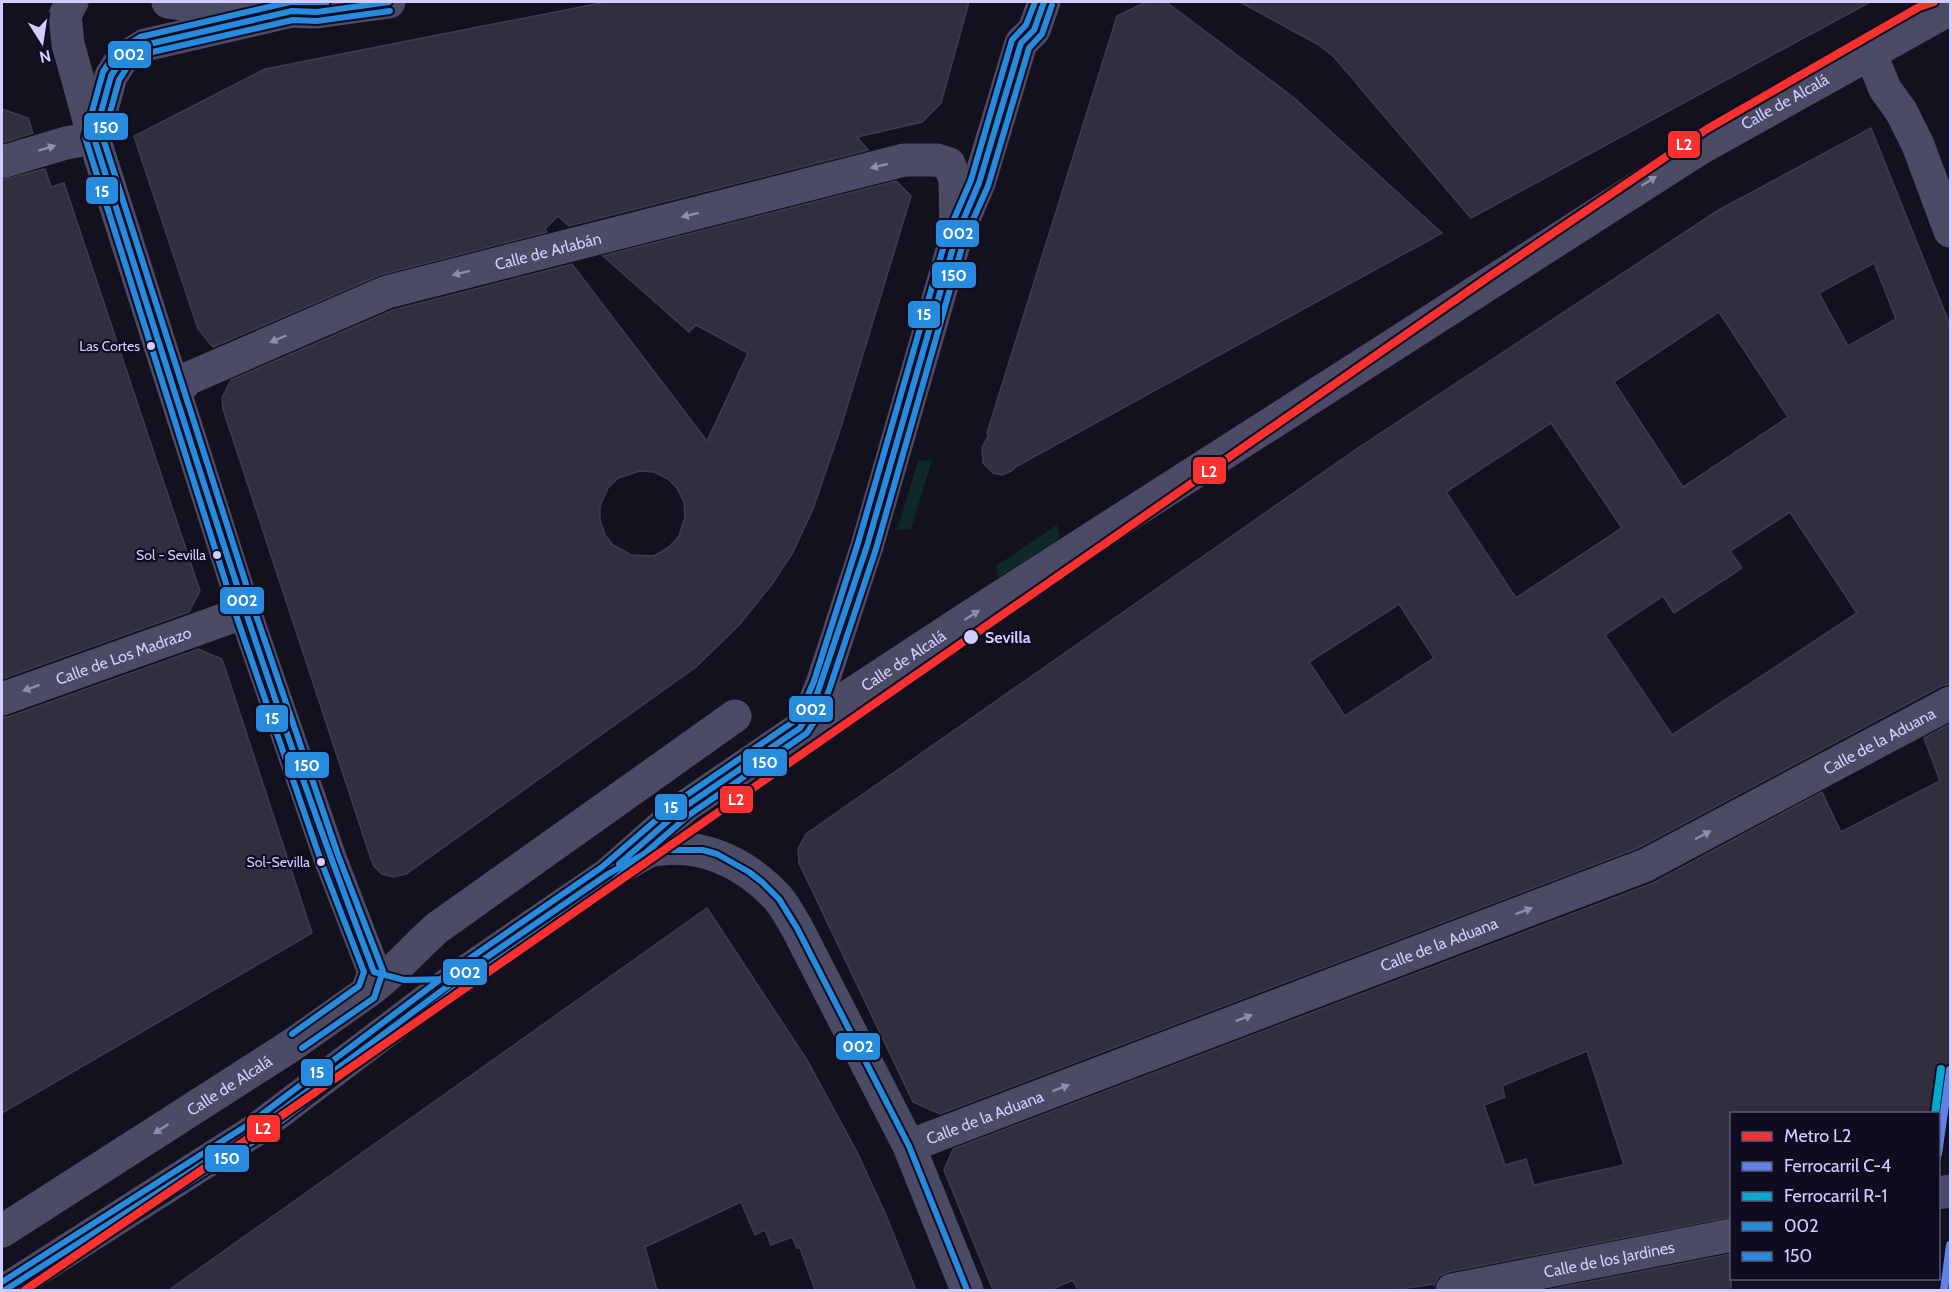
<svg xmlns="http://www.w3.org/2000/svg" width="1952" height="1292" font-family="Cabin,sans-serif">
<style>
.green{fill:#0f2829}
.building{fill:#302e3f;stroke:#3e3a52;stroke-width:1.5;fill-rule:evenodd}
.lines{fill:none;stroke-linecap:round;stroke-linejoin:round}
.minor{stroke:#4c4b66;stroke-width:33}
.bus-1-casing{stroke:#0f0c22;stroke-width:10}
.bus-2-casing{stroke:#0f0c22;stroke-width:10}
.bus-3-casing{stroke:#0f0c22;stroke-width:10}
.bus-1{stroke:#268bdd;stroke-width:6}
.bus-2{stroke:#268bdd;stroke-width:6}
.bus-3{stroke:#268bdd;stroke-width:6}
.rail-1-casing{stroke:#0f0c22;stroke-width:12}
.rail-2-casing{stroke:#0f0c22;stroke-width:12}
.rail-1{stroke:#6082e6;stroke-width:8}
.rail-2{stroke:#00a9ce;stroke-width:8}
.metro-1-casing{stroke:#0f0c22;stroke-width:12}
.metro-1{stroke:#fc312f;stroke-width:8}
.oneway{fill:#8f8cb2}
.bus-dot{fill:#d2cdff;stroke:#0f0c22;stroke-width:2}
.labels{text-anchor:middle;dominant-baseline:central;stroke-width:4.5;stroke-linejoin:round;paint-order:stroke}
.bus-label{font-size:14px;fill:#d2cdff;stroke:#0f0c22;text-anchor:end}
.street-label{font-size:16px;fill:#d2cdff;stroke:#0f0c22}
.stop-label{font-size:16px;font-weight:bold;fill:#d2cdff;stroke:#0f0c22;text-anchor:start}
.line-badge{stroke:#0f0c22;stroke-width:2}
.badge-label{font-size:16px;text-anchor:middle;font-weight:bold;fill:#fff}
</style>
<rect width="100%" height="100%" fill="#12111d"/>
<g class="green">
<path d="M932,460L911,529L897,530L918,461Z"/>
<path d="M1057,525L1060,538L998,578L996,566Z"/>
</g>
<g class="building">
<path d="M606,2H969L941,103L922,122L857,137L868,150L569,226L558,216L545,229L547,232L380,275L213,347L198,329L134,136L265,69Z"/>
<path d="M1146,2H1166L1293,97L1442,233L1017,466L1011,471L1002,475L993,473L983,463L982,448L988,436L987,433L1117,16Z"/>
<path d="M1240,2H1870L1471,218L1334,57L1319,45Z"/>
<path d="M2,109L28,118L33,133L2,143Z"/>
<path d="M1871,128L1950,325V684L1941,686L1638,848L940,1114L913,1102L799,863L798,849L806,834L1358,448L1717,211ZM1874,263L1896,319L1848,346L1819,293ZM1719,312L1788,417L1683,487L1614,382ZM1551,423L1622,528L1516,598L1446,492ZM1790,512L1857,613L1672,735L1605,635L1663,596L1674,613L1742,568L1730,551ZM1399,604L1434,658L1345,716L1309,662Z"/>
<path d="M45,169L51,187L64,183L200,591L189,612L2,679V180Z"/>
<path d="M896,181L911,196L841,427L813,509L792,554L772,584L739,625L696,667L406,874L393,877L382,874L374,866L371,859L223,409L222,398L231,380L393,310L572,264L707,441L748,353L696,325L689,332L603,256ZM640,471L654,472L668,479L677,488L684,502L685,517L679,536L669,547L654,556L631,555L613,545L605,535L600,520V506L608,488L618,478Z"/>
<path d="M198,649L222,659L312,933L2,1113V717H8Z"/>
<path d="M1950,724V1113H1731V1217L1448,1272L1439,1276L1434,1285V1284L1393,1290H1078L1073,1280L1050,1290H993L944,1170L953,1149L1653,883L1822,792L1841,832L1940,781L1924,738ZM1587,1051L1624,1165L1534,1185L1526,1159L1505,1165L1484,1105L1505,1097L1502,1086Z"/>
<path d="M707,908L807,1060L857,1152L886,1215L916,1290H815L800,1248H797L792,1237L771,1245L765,1230L755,1235L741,1202L645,1247L657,1290H169Z"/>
<path d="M1731,1254V1290H1547Z"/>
</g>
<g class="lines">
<g class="minor">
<path d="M72,2L65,15L68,44L94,138L245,612L330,858L374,972"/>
<path d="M168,2L225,9L317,12L389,2"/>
<path d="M1870,52L1885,89L1901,111L1918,145L1950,231"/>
<path d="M94,138L111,76L122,59L145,45L292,11"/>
<path d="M2,162L66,143L94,138"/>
<path id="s1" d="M176,393L187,379L387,292L904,160H937L949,164L955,180L956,237"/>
<path id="s2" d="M2,699L245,612"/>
<path d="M801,727L813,706L822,684L867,546L956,237L979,183L1021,43L1034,30L1044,2"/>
<path d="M628,863C636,859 645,852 653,850C701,842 744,862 777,897C785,906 791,918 797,928L909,1146L967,1290"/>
<path d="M367,992C393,974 413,949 437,928L735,716"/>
<path id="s3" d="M909,1146L1646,865L1950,703"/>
<path d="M1938,1193L1950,1191"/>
<path id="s4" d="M2,1231L292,1045L367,992L374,972"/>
<path id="s5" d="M5,1290L254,1131L455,979L608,874L683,808L800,728L969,617L1699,149L1950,9"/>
<path id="s6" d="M1452,1290L1732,1235"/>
</g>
<defs>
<g id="bus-1">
<path d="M389,2L317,12L292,11L145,45L122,59L111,76L94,138C183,417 268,698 374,972L404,980L455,979L608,874L651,850H703L717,854L749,872L762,882L779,899L797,928L909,1146L967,1290"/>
<path d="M619,864L683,808L800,728L813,706L867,546L956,237L979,183L1021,43L1034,30L1044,2"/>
<path d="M5,1290L254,1131L472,968"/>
</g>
<g id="bus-2">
<path d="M302,1048L374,998L383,971L338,855L254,609L103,138L119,80L128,66L148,53L293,20L317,21L390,11"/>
<path d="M21,1290L259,1138L460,986L613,881L689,815L807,733L821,711L830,687L876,549L964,240L988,186L1029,48L1042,34L1052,5"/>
</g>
<g id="bus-3">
<path d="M292,1034L359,986L364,972L321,861L236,615L85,137L103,72L116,52L140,37L290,2H327"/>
<path d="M2,1282L249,1124L450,972L602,867L678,801L793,722L805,702L814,681L858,543L947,235L971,180L1012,40L1026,25L1035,2"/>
</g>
</defs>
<use href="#bus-1" class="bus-1-casing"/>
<use href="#bus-2" class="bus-2-casing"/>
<use href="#bus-3" class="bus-3-casing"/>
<use href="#bus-1" class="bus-1"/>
<use href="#bus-2" class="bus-2"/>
<use href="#bus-3" class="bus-3"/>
<defs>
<g id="rail-1">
<path d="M1938,1154L1950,1070"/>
<path d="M1944,1290L1950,1245"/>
</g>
<path id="rail-2" d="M1935,1114L1941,1069"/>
</defs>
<use href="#rail-1" class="rail-1-casing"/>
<use href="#rail-2" class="rail-2-casing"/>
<use href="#rail-1" class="rail-1"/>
<use href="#rail-2" class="rail-2"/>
<defs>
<path id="metro-1" d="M25,1290L271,1123L1487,278L1707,129L1919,7L1934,2"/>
</defs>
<use href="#metro-1" class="metro-1-casing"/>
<use href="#metro-1" class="metro-1"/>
</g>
<defs><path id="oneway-solid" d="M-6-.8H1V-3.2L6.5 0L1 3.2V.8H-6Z" transform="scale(1.5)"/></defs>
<g class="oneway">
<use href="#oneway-solid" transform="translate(47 148) rotate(-17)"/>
<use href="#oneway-solid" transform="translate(879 166) rotate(166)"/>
<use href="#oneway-solid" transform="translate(1649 181) rotate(-32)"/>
<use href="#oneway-solid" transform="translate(690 215) rotate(166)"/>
<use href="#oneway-solid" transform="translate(461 273) rotate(166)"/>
<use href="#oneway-solid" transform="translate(278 339) rotate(157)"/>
<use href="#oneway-solid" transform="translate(972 615) rotate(-33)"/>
<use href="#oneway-solid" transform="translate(31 688) rotate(160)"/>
<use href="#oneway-solid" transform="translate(1703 835) rotate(-28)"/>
<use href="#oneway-solid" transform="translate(1524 911) rotate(-21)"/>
<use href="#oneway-solid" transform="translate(1244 1018) rotate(-21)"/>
<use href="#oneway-solid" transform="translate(1061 1088) rotate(-21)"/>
<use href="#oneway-solid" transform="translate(161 1129) rotate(147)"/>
</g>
<g class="bus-dot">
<circle cx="151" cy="346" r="5"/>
<circle cx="217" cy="555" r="5"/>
<circle cx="971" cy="637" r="8"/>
<circle cx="321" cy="862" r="5"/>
</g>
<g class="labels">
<g class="bus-label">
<text x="140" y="346">Las Cortes</text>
<text x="206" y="555">Sol - Sevilla</text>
<text x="310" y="862">Sol-Sevilla</text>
</g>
<g class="street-label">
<text stroke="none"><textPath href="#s5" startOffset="2142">Calle de Alcalá</textPath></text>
<text stroke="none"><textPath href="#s1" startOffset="402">Calle de Arlabán</textPath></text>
<text stroke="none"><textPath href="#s2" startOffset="129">Calle de Los Madrazo</textPath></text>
<text stroke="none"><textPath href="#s5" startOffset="1098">Calle de Alcalá</textPath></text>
<text stroke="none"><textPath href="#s3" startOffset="1053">Calle de la Aduana</textPath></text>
<text stroke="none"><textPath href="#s3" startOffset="567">Calle de la Aduana</textPath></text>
<text stroke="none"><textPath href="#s4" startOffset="270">Calle de Alcalá</textPath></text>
<text stroke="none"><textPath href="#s3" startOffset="81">Calle de la Aduana</textPath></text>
<text stroke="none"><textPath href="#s6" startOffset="160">Calle de los Jardines</textPath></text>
</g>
<g class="stop-label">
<text x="985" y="637">Sevilla</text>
</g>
</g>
<g class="line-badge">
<rect x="107" y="40" width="45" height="29" rx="6" fill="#268bdd"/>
<rect x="83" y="112" width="46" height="29" rx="6" fill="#268bdd"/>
<rect x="1667" y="130" width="34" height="29" rx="6" fill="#fc312f"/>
<rect x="85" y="176" width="34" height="29" rx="6" fill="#268bdd"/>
<rect x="935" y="219" width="45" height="29" rx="6" fill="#268bdd"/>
<rect x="931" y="261" width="46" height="28" rx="6" fill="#268bdd"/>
<rect x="907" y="300" width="34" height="29" rx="6" fill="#268bdd"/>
<rect x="1192" y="456" width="35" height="29" rx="6" fill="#fc312f"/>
<rect x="219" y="586" width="46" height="29" rx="6" fill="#268bdd"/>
<rect x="788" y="695" width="46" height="28" rx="6" fill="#268bdd"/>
<rect x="255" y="704" width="34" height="29" rx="6" fill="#268bdd"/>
<rect x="742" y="748" width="46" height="29" rx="6" fill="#268bdd"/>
<rect x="284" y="751" width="46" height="28" rx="6" fill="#268bdd"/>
<rect x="719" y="785" width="35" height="29" rx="6" fill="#fc312f"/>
<rect x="654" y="793" width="34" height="28" rx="6" fill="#268bdd"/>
<rect x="442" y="958" width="46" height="28" rx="6" fill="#268bdd"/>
<rect x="835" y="1032" width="46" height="29" rx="6" fill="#268bdd"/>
<rect x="300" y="1058" width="34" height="29" rx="6" fill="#268bdd"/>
<rect x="246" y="1114" width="35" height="29" rx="6" fill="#fc312f"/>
<rect x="204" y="1144" width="46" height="29" rx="6" fill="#268bdd"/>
</g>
<g class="badge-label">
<text x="129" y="60">002</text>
<text x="106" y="133">150</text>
<text x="1684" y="150">L2</text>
<text x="102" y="197">15</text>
<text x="958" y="239">002</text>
<text x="954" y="281">150</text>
<text x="924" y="320">15</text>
<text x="1209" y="477">L2</text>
<text x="242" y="606">002</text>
<text x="811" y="715">002</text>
<text x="272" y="724">15</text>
<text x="765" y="768">150</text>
<text x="307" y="771">150</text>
<text x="736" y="805">L2</text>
<text x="671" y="813">15</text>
<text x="465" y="978">002</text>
<text x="858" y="1052">002</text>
<text x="317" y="1078">15</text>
<text x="263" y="1134">L2</text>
<text x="227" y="1164">150</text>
</g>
<rect width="1952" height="1292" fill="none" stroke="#d2cdff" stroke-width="6"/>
<rect x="1730" y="1112" width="210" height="168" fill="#0f0c22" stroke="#5d597a" stroke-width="1.5"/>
<rect x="1742" y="1132" width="30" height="9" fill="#fc312f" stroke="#5d597a" stroke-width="1.5"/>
<text x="1784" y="1142" font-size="18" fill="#d2cdff">Metro L2</text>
<rect x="1742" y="1162" width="30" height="9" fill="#6082e6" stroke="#5d597a" stroke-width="1.5"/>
<text x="1784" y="1172" font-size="18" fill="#d2cdff">Ferrocarril C-4</text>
<rect x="1742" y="1192" width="30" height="9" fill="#00a9ce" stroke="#5d597a" stroke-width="1.5"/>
<text x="1784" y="1202" font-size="18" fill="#d2cdff">Ferrocarril R-1</text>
<rect x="1742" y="1222" width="30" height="9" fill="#268bdd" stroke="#5d597a" stroke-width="1.5"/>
<text x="1784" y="1232" font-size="18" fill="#d2cdff">002</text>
<rect x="1742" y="1252" width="30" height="9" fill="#268bdd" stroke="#5d597a" stroke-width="1.5"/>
<text x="1784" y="1262" font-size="18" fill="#d2cdff">150</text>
<g transform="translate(42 42) rotate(168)" stroke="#0f0c22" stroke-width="4.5" paint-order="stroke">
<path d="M0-4.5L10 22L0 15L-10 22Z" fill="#d2cdff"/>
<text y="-9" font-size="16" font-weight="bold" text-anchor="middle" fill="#d2cdff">N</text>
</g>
</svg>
